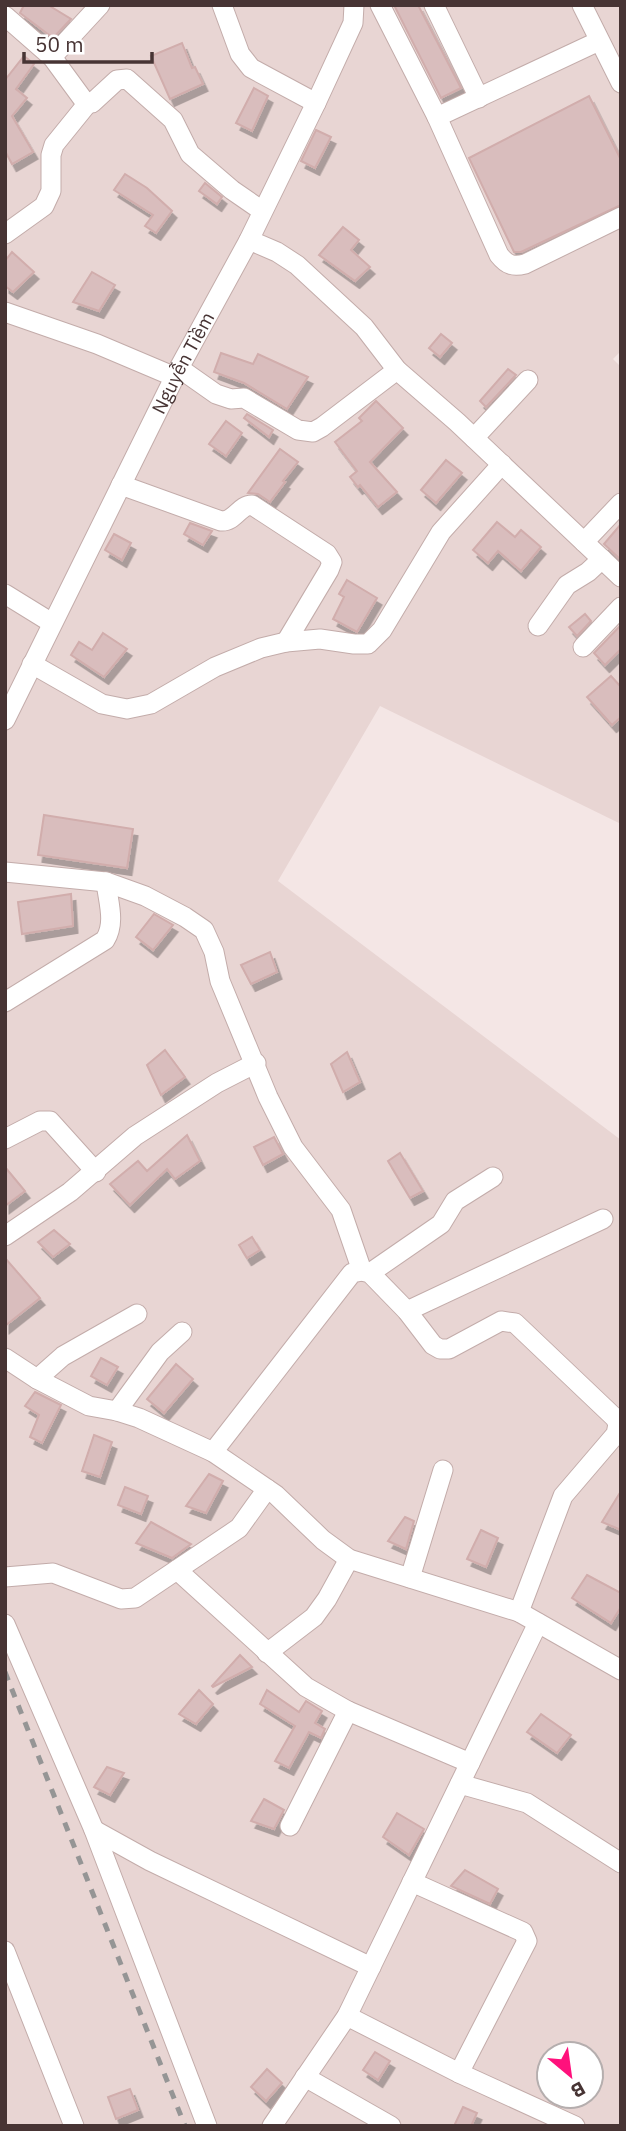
<svg xmlns="http://www.w3.org/2000/svg" width="626" height="2131" font-family="'IBM Plex Sans',sans-serif">
<style>
.residential{fill:#e8d5d3;fill-rule:evenodd}
.building{fill:#d9bdbd;stroke:#d1adac;stroke-width:2;filter:url(#shadow)}
.lines{fill:none;stroke-linecap:round;stroke-linejoin:round}
.minor-casing{stroke:#c3acaa;stroke-width:21}
.minor{stroke:#fff;stroke-width:19}
.rail{stroke:#959595;stroke-width:5;stroke-dasharray:9 9;stroke-linecap:butt}
.labels{text-anchor:middle;dominant-baseline:central;stroke-width:6;stroke-linejoin:round;paint-order:stroke}
.street-label{font-size:19px;fill:#473434;stroke:#fff}
</style>
<defs>
<filter id="shadow"><feDropShadow dx="4.5" dy="7" stdDeviation="0" flood-color="#0004"/></filter>
</defs>
<rect width="100%" height="100%" fill="#f4e6e5"/>
<path class="residential" d="M5,5H621V351L613,359L621,367V824L380,706L278,881L621,1140V2126H5ZM549,2054H591V2096H549Z"/>
<g class="building">
<path d="M24,5H48L71,19L53,38L20,13Z"/>
<path d="M394,5H418L461,88L441,98Z"/>
<path d="M182,43L192,68L195,67L203,84L170,99L151,56Z"/>
<path d="M24,56L34,64L16,89L27,98L12,116L33,152L12,164L5,151V80Z"/>
<path d="M254,88L268,96L252,131L236,123Z"/>
<path d="M589,96L621,160V205L521,252H514L469,158Z"/>
<path d="M316,130L331,137L315,168L301,161Z"/>
<path d="M125,174L147,188L172,211L156,233L145,226L153,215L114,190Z"/>
<path d="M205,183L222,197L217,204L199,191Z"/>
<path d="M343,227L359,240L351,250L370,267L355,281L319,255Z"/>
<path d="M12,252L34,272L13,292L5,286V261Z"/>
<path d="M92,272L115,285L99,311L73,302Z"/>
<path d="M441,334L452,343L440,357L429,348Z"/>
<path d="M221,353L253,364L258,354L308,377L287,409L244,383L214,372Z"/>
<path d="M508,369L516,375L486,407L480,401Z"/>
<path d="M376,401L403,428L370,462L397,492L378,507L360,485L358,487L350,477L357,471L335,442L362,421L359,418Z"/>
<path d="M247,414L273,430L269,437L244,418Z"/>
<path d="M226,421L242,433L226,456L209,444Z"/>
<path d="M280,449L298,462L283,481L285,482L270,502L258,494L248,493Z"/>
<path d="M446,460L462,473L436,503L421,490Z"/>
<path d="M497,522L515,537L521,530L541,547L521,571L498,551L488,563L473,550Z"/>
<path d="M190,523L212,531L203,545L184,534Z"/>
<path d="M621,524V560L604,544Z"/>
<path d="M114,534L131,543L122,560L105,550Z"/>
<path d="M347,580L377,598L357,632L333,619L344,597L339,594Z"/>
<path d="M585,614L591,621L577,636L569,627Z"/>
<path d="M621,625V649L605,665L594,653Z"/>
<path d="M103,633L127,649L104,677L71,655L79,642L92,650Z"/>
<path d="M611,676L621,687V717L612,725L587,697Z"/>
<path d="M44,815L133,829L127,868L38,855Z"/>
<path d="M71,894L73,926L22,934L18,902Z"/>
<path d="M154,914L173,925L153,950L136,937Z"/>
<path d="M270,952L277,972L251,984L241,965Z"/>
<path d="M165,1050L185,1077L161,1095L147,1065Z"/>
<path d="M347,1052L360,1082L343,1092L331,1064Z"/>
<path d="M187,1135L200,1161L175,1179L167,1169L130,1205L110,1184L138,1161L147,1171Z"/>
<path d="M274,1137L283,1154L263,1165L254,1147Z"/>
<path d="M400,1153L423,1191L410,1198L388,1161Z"/>
<path d="M5,1167L25,1191L5,1206Z"/>
<path d="M54,1230L70,1244L53,1257L38,1242Z"/>
<path d="M252,1237L260,1250L247,1258L239,1245Z"/>
<path d="M5,1258L40,1298L5,1326Z"/>
<path d="M101,1358L118,1367L107,1385L91,1376Z"/>
<path d="M176,1364L193,1379L164,1413L147,1399Z"/>
<path d="M35,1392L61,1405L42,1443L30,1437L39,1415L25,1406Z"/>
<path d="M94,1435L112,1442L100,1477L82,1471Z"/>
<path d="M209,1474L223,1481L206,1513L186,1506Z"/>
<path d="M125,1487L148,1496L141,1514L118,1505Z"/>
<path d="M621,1491V1530L602,1522Z"/>
<path d="M405,1517L414,1521L406,1549L388,1541Z"/>
<path d="M151,1522L191,1544L172,1558L136,1543Z"/>
<path d="M481,1530L498,1538L486,1567L467,1559Z"/>
<path d="M587,1575L621,1593V1607L611,1623L572,1598Z"/>
<path d="M240,1655L252,1667L213,1687L212,1686Z"/>
<path d="M199,1690L213,1704L196,1724L179,1714Z"/>
<path d="M267,1690L299,1712L306,1701L322,1711L315,1723L325,1729L321,1738L309,1732L289,1768L275,1761L295,1726L260,1704Z"/>
<path d="M541,1714L571,1735L557,1753L527,1732Z"/>
<path d="M107,1767L124,1773L110,1795L94,1787Z"/>
<path d="M264,1799L284,1810L274,1829L251,1821Z"/>
<path d="M397,1813L424,1829L409,1855L383,1837Z"/>
<path d="M465,1870L498,1889L490,1904L451,1886Z"/>
<path d="M375,2052L390,2061L378,2080L363,2070Z"/>
<path d="M267,2069L282,2083L266,2101L251,2087Z"/>
<path d="M130,2089L138,2110L116,2119L108,2097Z"/>
<path d="M463,2107L477,2113L471,2126H454Z"/>
</g>
<g class="lines">
<defs>
<g id="minor">
<path d="M222,5L240,54L251,68L316,103"/>
<path d="M380,5L437,117L499,255C507,265 513,267 525,264L621,217"/>
<path d="M434,5L479,98"/>
<path d="M582,5L621,83"/>
<path d="M5,16L52,57L85,102L92,103L117,80L127,79L173,120L190,154L232,190L261,210"/>
<path d="M52,57L100,5"/>
<path d="M437,117L599,41"/>
<path d="M5,234L44,206L51,191V155L54,145L88,103"/>
<path d="M249,240L277,252L297,265L364,327L397,370L457,422L621,577"/>
<path d="M5,312L97,344L175,377"/>
<path d="M179,368L216,394L231,399L244,398L298,430L313,432L322,427L397,370"/>
<path d="M474,438L528,380"/>
<path d="M121,485L221,521C235,522 239,505 252,505L327,554L332,562L329,570L286,642"/>
<path d="M584,542L621,503"/>
<path d="M5,594L52,623"/>
<path d="M538,626L567,585L588,572L602,559"/>
<path d="M583,647L621,607"/>
<path d="M32,664L102,704L127,709L151,704L215,667L261,648L286,642L320,639L354,644H368L382,630L441,532L502,464"/>
<path id="s1" d="M5,720L179,368L249,240L316,103L353,23L354,5"/>
<path d="M5,872L106,882L145,896L185,917L204,930L214,952L220,981L268,1097L293,1147L341,1210L362,1271"/>
<path d="M5,1002L105,940C116,923 108,901 106,882"/>
<path d="M5,1139L40,1121H50L96,1172"/>
<path d="M5,1236L70,1192L135,1136L217,1083L256,1063"/>
<path d="M370,1273L441,1224L455,1201L493,1177"/>
<path d="M407,1311L603,1219"/>
<path d="M5,1358L37,1379L89,1406L117,1411L139,1418L213,1452L276,1495L323,1540L349,1559L519,1612L621,1670"/>
<path d="M37,1379L63,1356L137,1314"/>
<path d="M117,1411L160,1352L182,1332"/>
<path d="M213,1452L352,1273L362,1271L370,1273L407,1311L433,1345L440,1349H449L501,1321L515,1323L615,1418L618,1424L616,1434L563,1496L519,1612"/>
<path d="M177,1570L306,1687L348,1711L470,1763"/>
<path d="M5,1577L53,1573L121,1599L135,1598L239,1528L267,1489"/>
<path d="M410,1578L443,1470"/>
<path d="M5,1624L94,1830L207,2126"/>
<path d="M267,1653L314,1617L327,1599L349,1559"/>
<path d="M460,1784L527,1803L621,1863"/>
<path d="M290,1826L348,1711"/>
<path d="M94,1830L150,1861L371,1967"/>
<path d="M412,1882L523,1932L527,1941L459,2073"/>
<path d="M5,1951L74,2126"/>
<path d="M347,2016L459,2073L575,2126"/>
<path d="M305,2077L391,2126"/>
<path d="M272,2126L347,2016L538,1623"/>
</g>
</defs>
<use href="#minor" class="minor-casing"/>
<use href="#minor" class="minor"/>
<path class="rail" d="M5,1672L185,2126"/>
</g>
<g class="labels">
<g class="street-label">
<text stroke="none"><textPath href="#s1" startOffset="399">Nguyễn Tiềm</textPath></text>
</g>
</g>
<rect width="626" height="2131" fill="none" stroke="#473434" stroke-width="14"/>
<g transform="translate(570 2075) rotate(151)"><circle r="33" fill="#ffffff" stroke="#b5aeae" stroke-width="2"/>
<path d="M0-5L12 26L0 18L-12 26Z" fill="#ff117c"/>
<text y="-10" font-size="19" font-weight="bold" text-anchor="middle" fill="#473434">B</text>
</g>
<path d="M24 52v10h128v-10" fill="none" stroke="#473434" stroke-width="3.5"/>
<text x="35" y="52" font-size="21" fill="#473434" stroke="#ffffff" stroke-width="5" paint-order="stroke">50 m</text>
</svg>
